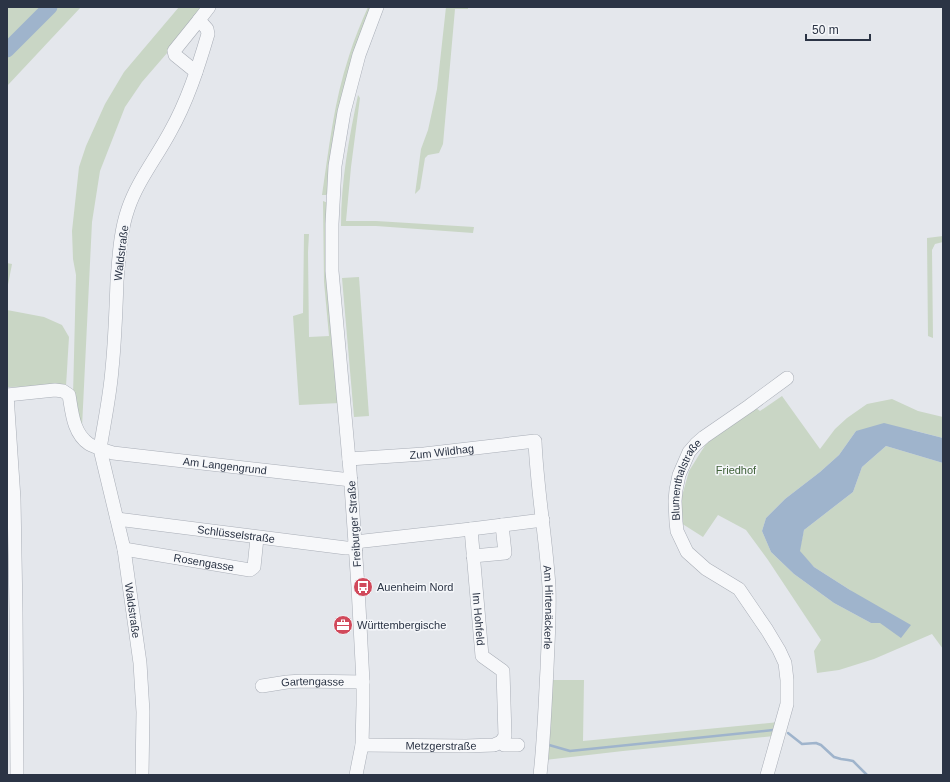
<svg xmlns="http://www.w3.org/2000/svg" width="950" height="782" font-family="Helvetica,sans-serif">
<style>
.green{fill:#c9d6c5}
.water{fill:#9fb4cc}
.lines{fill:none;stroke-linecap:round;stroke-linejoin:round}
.stream{stroke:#9fb4cc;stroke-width:2.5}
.river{stroke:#9fb4cc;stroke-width:15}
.minor-casing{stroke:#a9aeb7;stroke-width:14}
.minor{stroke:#f7f8fa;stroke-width:13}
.labels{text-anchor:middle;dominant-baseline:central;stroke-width:3;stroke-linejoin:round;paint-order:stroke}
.street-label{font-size:11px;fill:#2b3445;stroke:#f4f6f9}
.park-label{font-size:11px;fill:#3f6138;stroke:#f4f6f9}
.poi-label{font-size:11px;fill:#2b3445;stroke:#f4f6f9;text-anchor:start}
</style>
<rect width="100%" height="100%" fill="#e4e7ec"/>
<g class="green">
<path d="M7,7H81L7,86Z"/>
<path d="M179,7H205L180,38L142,82L125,107L100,171L92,222L82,427L73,396L76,275L73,259L72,231L79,167L86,146L105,104L124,72Z"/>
<path d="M368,7H373L329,192L326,195H322C329,148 334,101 349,56C354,39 361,23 368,7Z"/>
<path d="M446,7H468V9H455L443,144L439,153L428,155L425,158L420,189L415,194L421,149L428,130L437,89Z"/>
<path d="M358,95L360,98L351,167L346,221H376L474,227L473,233L376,226H341C341,181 349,138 358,95Z"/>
<path d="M323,201L328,203L340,403L299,405L293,316L303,313L304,234H309L308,252L309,337L329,336L324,282Z"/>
<path d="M943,236V242L935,244L932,250L933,338L928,336L927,238Z"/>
<path d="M7,263L12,264L7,290Z"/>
<path d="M359,277L369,416L354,417L342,278Z"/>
<path d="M7,310L44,317L62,325L69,337L66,386L7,387Z"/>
<path d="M782,396L820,449L835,429L847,418L867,404L892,399L918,411L943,417V438L912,430L856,431L839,455L820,472L785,499L766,518L762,531L771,552L794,574L834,603L871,623H880L850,590L814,567L799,552L804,530L853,492L862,467L886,446L933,460L943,463V649L932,634L874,659L839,670L817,673L814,651L821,640L768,560L746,530L718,515L703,537L681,523L680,503L689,471L709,439L756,408L760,411Z"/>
<path d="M550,680H584L583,741L779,722L774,736L623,751L545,760Z"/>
</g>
<path class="water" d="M884,423L943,438V463L933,460L886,446L862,467L853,492L804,530L800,551L814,567L850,590L911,625L901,638L880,623H871L834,603L794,574L771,552L762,531L766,518L785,499L820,472L839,455L856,431Z"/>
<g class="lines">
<g class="stream">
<path d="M788,733L802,744L816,743L821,745L834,757L841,759L848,760L853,761L867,775"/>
<path d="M549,745L570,751L773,730"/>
</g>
<path class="river" d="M7,50L50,7"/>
<defs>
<g id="minor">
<path id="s1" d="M209,7L199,20L207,29L208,34C198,68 187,102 170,132C156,158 137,182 128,209C120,232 119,257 117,281C116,310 115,340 112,369C110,396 104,423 100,449L113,453L351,480"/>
<path d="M196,72L175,55L174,51L199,20"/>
<path id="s2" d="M7,395L55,390L63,391L69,395C72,412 73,433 89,444C92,446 97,447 100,449L124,549L140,663L143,712L142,775"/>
<path d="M7,395L14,499L16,612L17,775"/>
<path id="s3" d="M349,459L424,454L535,441C537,490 546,538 549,587C550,614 548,641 547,669C545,704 544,740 540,775"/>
<path id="s4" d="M117,519L346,548H356"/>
<path d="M471,529L543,520"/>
<path id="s5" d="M355,542L471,529L482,656L503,671L505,736L501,742"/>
<path id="s6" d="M124,549L250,570L254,567L257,538"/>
<path d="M473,556L505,553L502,525"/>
<path id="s7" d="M262,686L287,682L302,681L363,682"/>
<path id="s8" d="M362,745L466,746L494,745L501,742L504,745H518"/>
<path d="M356,775L362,745L363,705V682L358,587L350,471L332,271V224L335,166L344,112L359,55L377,7"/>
<path id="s9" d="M767,775L787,704V680L785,663L779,650L767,630L739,589L706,569L687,552L677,531L676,522L675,501L676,490L679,475L689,452L696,444L704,437L749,406L787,378"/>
</g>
</defs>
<use href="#minor" class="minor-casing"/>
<use href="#minor" class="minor"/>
</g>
<defs>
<symbol id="bus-disc" viewBox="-11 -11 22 22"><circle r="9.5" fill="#d1495b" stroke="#f4f6f9"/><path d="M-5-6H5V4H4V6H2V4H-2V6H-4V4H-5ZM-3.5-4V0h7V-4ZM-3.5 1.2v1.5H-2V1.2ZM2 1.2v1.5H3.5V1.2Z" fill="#fff"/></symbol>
<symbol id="office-disc" viewBox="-11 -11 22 22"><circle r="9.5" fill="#d1495b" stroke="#f4f6f9"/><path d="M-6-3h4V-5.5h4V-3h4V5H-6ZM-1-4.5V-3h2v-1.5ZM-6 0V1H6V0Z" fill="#fff"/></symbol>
</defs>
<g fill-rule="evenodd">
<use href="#bus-disc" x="352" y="576" width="22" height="22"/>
<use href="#office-disc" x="332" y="614" width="22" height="22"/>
</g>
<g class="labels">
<g class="street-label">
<text transform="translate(121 253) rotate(-83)">Waldstraße</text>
<text stroke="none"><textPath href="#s3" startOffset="93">Zum Wildhag</textPath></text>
<text stroke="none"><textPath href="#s1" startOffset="595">Am Langengrund</textPath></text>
<text stroke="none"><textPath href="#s9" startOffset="343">Blumenthalstraße</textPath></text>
<text transform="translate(354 524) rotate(-94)">Freiburger Straße</text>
<text stroke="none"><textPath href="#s4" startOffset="120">Schlüsselstraße</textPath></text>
<text stroke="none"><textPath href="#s6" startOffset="81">Rosengasse</textPath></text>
<text stroke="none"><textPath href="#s3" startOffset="354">Am Hirtenäckerle</textPath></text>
<text stroke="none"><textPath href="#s2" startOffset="295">Waldstraße</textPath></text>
<text stroke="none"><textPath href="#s5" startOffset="207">Im Hohfeld</textPath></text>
<text stroke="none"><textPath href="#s7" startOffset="51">Gartengasse</textPath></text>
<text stroke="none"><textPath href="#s8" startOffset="79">Metzgerstraße</textPath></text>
</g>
<g class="park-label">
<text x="736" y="470">Friedhof</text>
</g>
<g class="poi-label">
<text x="377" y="587">Auenheim Nord</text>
<text x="357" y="625">Württembergische</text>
</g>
</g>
<rect width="950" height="782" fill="none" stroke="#2b3445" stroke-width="16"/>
<path d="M806 34v6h64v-6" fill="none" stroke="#2b3445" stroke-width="2"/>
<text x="812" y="34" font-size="12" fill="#2b3445" stroke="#f4f6f9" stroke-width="3" paint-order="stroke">50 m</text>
</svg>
